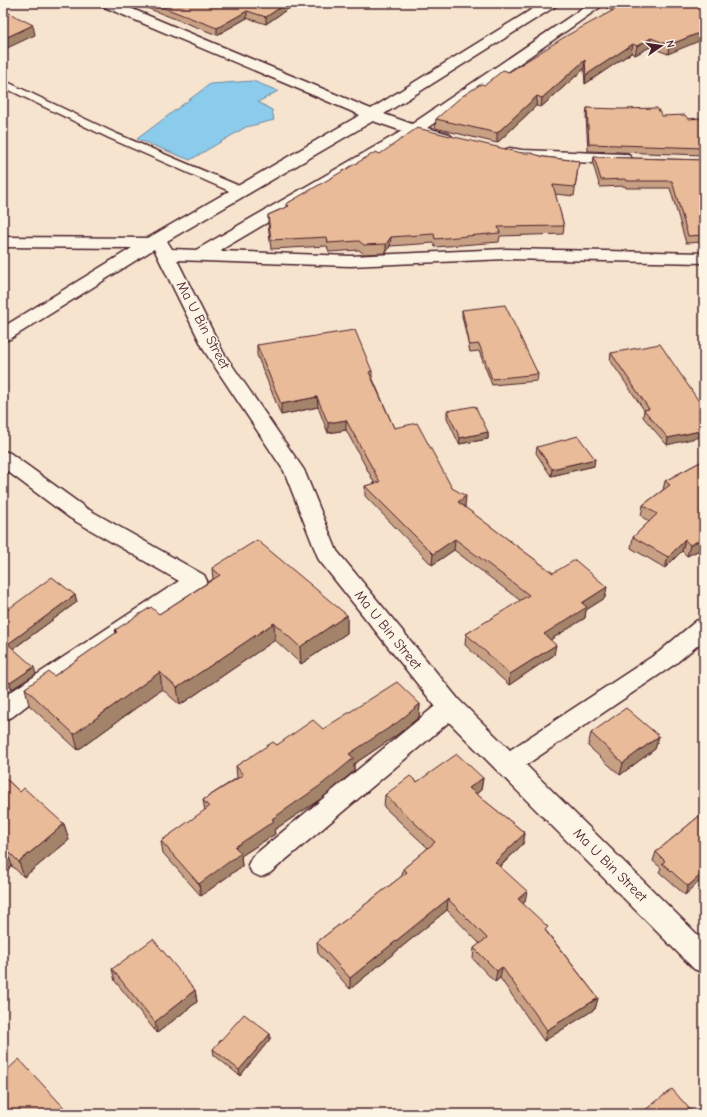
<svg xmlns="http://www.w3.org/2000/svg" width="707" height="1117" font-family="'Comic Neue',sans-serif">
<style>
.water{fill:#8bcbec;stroke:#71869f}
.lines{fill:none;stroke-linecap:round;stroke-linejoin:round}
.lane-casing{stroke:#4a1f2b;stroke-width:3}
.street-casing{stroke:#4a1f2b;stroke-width:3}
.lane{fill:#fcf5e5;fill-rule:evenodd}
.street{fill:#fcf5e5;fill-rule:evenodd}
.wall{fill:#c8a184;stroke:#4a1f2b}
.shaded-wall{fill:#a3836b;stroke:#4a1f2b}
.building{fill:#e9bb99;stroke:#4a1f2b}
.labels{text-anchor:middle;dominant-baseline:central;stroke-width:3;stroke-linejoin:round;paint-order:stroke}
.street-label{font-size:14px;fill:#4a1f2b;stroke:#fcf5e5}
</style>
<rect width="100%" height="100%" fill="#f6e4ce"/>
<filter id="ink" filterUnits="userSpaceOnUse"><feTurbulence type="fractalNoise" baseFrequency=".025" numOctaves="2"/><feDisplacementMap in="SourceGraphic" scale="8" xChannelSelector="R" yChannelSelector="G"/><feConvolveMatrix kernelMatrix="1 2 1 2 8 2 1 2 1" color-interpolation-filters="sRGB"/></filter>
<g filter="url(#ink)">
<path class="water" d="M253,81L278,91L258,102L272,110L274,120L246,127L190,160L137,139L210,84Z"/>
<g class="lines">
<defs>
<path id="lane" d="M3,80L117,134L244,188L246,191L244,194H236L109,138L3,87Z"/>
<g id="street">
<path d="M100,3H118L371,109L542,3H558L556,6L384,114L412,124L590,3H606L427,128L449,134L452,137L449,140L444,142L416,135L219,251L350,256L506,249L704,253V263L506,259L350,266L177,260L223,352L304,470L337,551L459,700L510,750L659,652L696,621L704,618V640L675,664L526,765L704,941V973L694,969L449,722L270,873L261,877L252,873L248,865L252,857L435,706L319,560L284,471L205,352L154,249L10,339L3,341V327L132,248L3,247V237L148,238L360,115L102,6ZM373,121L402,131L196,250L172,249L167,241Z"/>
<path d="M510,148L522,150L624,154L630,156L632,159L630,162L624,164L522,160L504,156L502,153L504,150Z"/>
<path d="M3,451L10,453L86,508L204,575L207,581L204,587L30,703L12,717L3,720V697L179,581L70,518L3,468Z"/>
</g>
</defs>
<use href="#lane" class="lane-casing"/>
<use href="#street" class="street-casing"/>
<use href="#lane" class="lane"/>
<use href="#street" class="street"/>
</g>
<g class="wall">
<path d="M134,3H301L286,10L266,24L247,18L217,35Z"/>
<path d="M605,3H700L696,5L668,54L650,47L635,55L631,53L585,84L584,69L541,107L536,106L497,143L435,128L436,119L485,85L509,72L613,11L605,7Z"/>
<path d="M587,108L688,119L704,118V155L588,151L586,115Z"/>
<path d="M522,153L544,157L579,161L574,196L555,194L564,226L563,234L500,236L499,242L435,247L434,243L390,246L386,253L364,254L359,250L329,252L327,246L271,249L268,224V215L286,207V204L380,154Z"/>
<path d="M594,157L704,160V242L686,243L670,188H626L625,186L600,187L593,164Z"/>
<path d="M462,310L538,374L537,381L492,385L479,351L470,352L462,316Z"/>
<path d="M257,345L372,371V377L394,428L452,488L465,507H464L553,573L605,598L586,610L585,618L550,640L554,655L509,685L465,645L466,634L521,601L454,550L432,565L365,496V486L375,484L346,430L328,433L318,407L281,415L257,355Z"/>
<path d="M611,353L698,400L667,445L643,417L644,410L610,360Z"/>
<path d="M447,411L488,432V439L459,444L447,418Z"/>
<path d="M537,447L594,466L551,476L536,453Z"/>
<path d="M704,460V548L687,556L682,551L665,568L631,548L633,537L649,522L641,516L643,505L663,490L665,481Z"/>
<path d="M212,568L347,615V633L301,664L275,640L180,705L162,689L78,750L29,705L25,688L54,676L116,633L115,630L159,614L213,579Z"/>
<path d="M75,595L77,602L13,649L36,674L12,689L4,682H3V613Z"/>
<path d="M420,704L419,717L397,735L354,764V771L322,798L274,830L275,834L241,856L242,866L201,896L163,853L161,841L205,811L203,800L237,778L236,766L277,745L323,729Z"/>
<path d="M591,733L659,736L655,749L620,775L588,746Z"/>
<path d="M3,776L20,792L64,824L69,840L24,877L12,866L3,875Z"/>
<path d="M483,778L481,790L476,794L525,833L523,844L500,867L525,902L523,904L547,932L598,998L595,1009L544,1041L500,978L495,982L473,959L474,948L480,944L447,910L350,989L318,953L317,942L402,876L403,869L428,848L384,807L385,795L417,782Z"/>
<path d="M704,812V887L699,882L685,895L659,872L661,868L653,861L656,852Z"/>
<path d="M112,969L195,990L197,1002L157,1033L115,981Z"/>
<path d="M270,1034V1039L240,1076L214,1055L213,1049Z"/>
<path d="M3,1074L69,1113V1114H3Z"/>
</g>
<g class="shaded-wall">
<path d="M287,3H301L286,10L266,24V17Z"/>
<path d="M688,3H700L686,10Z"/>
<path d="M247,11V18L217,35V28Z"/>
<path d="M33,25L35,35L3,50V39Z"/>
<path d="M704,31V39L668,54L669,45Z"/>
<path d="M651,38L650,47L635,55L637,46Z"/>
<path d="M633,44L631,53L585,84L586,75Z"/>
<path d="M585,60L584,69L541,107L542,98Z"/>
<path d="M537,96L536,106L497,143V133Z"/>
<path d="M391,237L390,246L386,253V244Z"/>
<path d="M317,397L318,407L281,415V404Z"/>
<path d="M346,420V430L328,433V423Z"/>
<path d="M704,430V436L667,445L668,438Z"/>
<path d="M488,432V439L459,444L460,438Z"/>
<path d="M595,459L594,466L551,476L552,469Z"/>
<path d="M466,496L465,507L457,513L458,502Z"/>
<path d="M704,538V548L687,556L690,545Z"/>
<path d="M455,539L454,550L432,565L433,554Z"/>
<path d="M685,540L682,551L665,568L668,557Z"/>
<path d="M607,587L605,598L586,610L585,618L542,645L544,634L582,603Z"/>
<path d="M75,595L77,602L10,651L8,644Z"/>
<path d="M347,615V633L301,664L300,647Z"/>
<path d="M274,623L275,640L180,705L177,688Z"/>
<path d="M556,645L554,655L509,685L510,674Z"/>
<path d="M34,667L36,674L12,689L10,683Z"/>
<path d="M160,672L162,689L78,750L74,734Z"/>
<path d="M420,704L419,717L397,735L354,764V771L322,798L274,830L275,834L241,856L242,866L201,896L199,884L235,847L272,819L349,754Z"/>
<path d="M659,736L655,749L620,775L623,763Z"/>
<path d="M483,778L481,790L467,800L469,788Z"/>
<path d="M64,824L69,840L24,877L19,862Z"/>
<path d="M525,833L523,844L493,873L495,862Z"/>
<path d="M7,850L12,866L3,875V854Z"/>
<path d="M702,874L699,882L685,895L688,886Z"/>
<path d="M527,891L525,902L516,910L518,899Z"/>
<path d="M448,899L447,910L350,989V978Z"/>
<path d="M502,967L500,978L495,982L497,971Z"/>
<path d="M195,990L197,1002L157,1033L155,1022Z"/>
<path d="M598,998L595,1009L544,1041L547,1030Z"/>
<path d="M270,1034V1039L240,1076L239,1070Z"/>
</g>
<g class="building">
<path d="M151,3H287L266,17L247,11L217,28Z"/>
<path d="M617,3H691L704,9V31L669,45L651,38L637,46L633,44L586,75L585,60L542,98L537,96L497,133L436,119L461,97L481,84L485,85L503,70L509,72L566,36L623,5Z"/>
<path d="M3,10L33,25L3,39Z"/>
<path d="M587,108L622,109L657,108L662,116L685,115L688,119L704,118V148L589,144Z"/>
<path d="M417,128L522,153H531L544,157L579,161L575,187L553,185L564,226L498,227L500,233L435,239L434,234L391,237L386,244L364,245L359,241L328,243L327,237L271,240L268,215L289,206L286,204L374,153L376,152L380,154Z"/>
<path d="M594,157L704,160V235L688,236L672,181H627L626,179L601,180Z"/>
<path d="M505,305L538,374L492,379L479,344L470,345L462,310Z"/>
<path d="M355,330L372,371L369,372L394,428L417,423L452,488L466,496L458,502L553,573L575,560L607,587L582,603L587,607L544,634L556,645L510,674L466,634L529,595L455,539L433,554L365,486L380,482L346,420L328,423L317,397L281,404L257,345Z"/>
<path d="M660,344L698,400L704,399V430L668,438L644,410L649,409L611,353Z"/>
<path d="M475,406L488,432L460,438L447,411Z"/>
<path d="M578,436L595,459L552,469L537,447Z"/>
<path d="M704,460V518L703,519H704V538L690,545L685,540L668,557L633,537L657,514L643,505L670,485L665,481Z"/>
<path d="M257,540L347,615L300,647L274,623L177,688L160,672L74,734L25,688L49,672L54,676L117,632L115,630L151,607L159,614L220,575L212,568Z"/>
<path d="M52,577L75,595L8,644L34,667L10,683L3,676V613Z"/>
<path d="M397,682L420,704L398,722L349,754L354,758L321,785L272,819L274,821L235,847L241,853L199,884L161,841L209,807L203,800L243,775L236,766L273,742L277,745L313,720L323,729Z"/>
<path d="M626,708L659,736L623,763L591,733Z"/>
<path d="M457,754L483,778L469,788L525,833L495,862L527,891L518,899L548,927L545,930L598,998L547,1030L502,967L497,971L474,948L487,938L448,899L350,978L317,942L407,872L403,869L435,842L385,795L410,776L417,782Z"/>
<path d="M3,776L20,792L24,788L64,824L19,862L7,850L3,854Z"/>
<path d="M704,812V875L702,874L688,886L662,863L665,861L656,852Z"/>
<path d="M153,939L195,990L155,1022L112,969Z"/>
<path d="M244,1014L270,1034L239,1070L213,1049Z"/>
<path d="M19,1059L69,1113L68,1114H6L3,1110V1074Z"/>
<path d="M672,1089L694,1114H640Z"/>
</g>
</g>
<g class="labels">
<g class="street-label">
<text transform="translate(203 325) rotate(62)">Ma U Bin Street</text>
<text transform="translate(388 630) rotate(51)">Ma U Bin Street</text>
<text transform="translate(610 865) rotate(45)">Ma U Bin Street</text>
</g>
</g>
<rect width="707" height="1117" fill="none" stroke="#fcf5e5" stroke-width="16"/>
<rect x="8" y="8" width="691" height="1101" fill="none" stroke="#4a1f2b" stroke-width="1.5" filter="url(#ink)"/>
<g transform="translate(661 46) rotate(77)" stroke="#fcf5e5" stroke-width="3" paint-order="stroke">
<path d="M0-3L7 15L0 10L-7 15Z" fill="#4a1f2b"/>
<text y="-6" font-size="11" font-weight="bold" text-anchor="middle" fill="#4a1f2b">N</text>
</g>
</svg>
